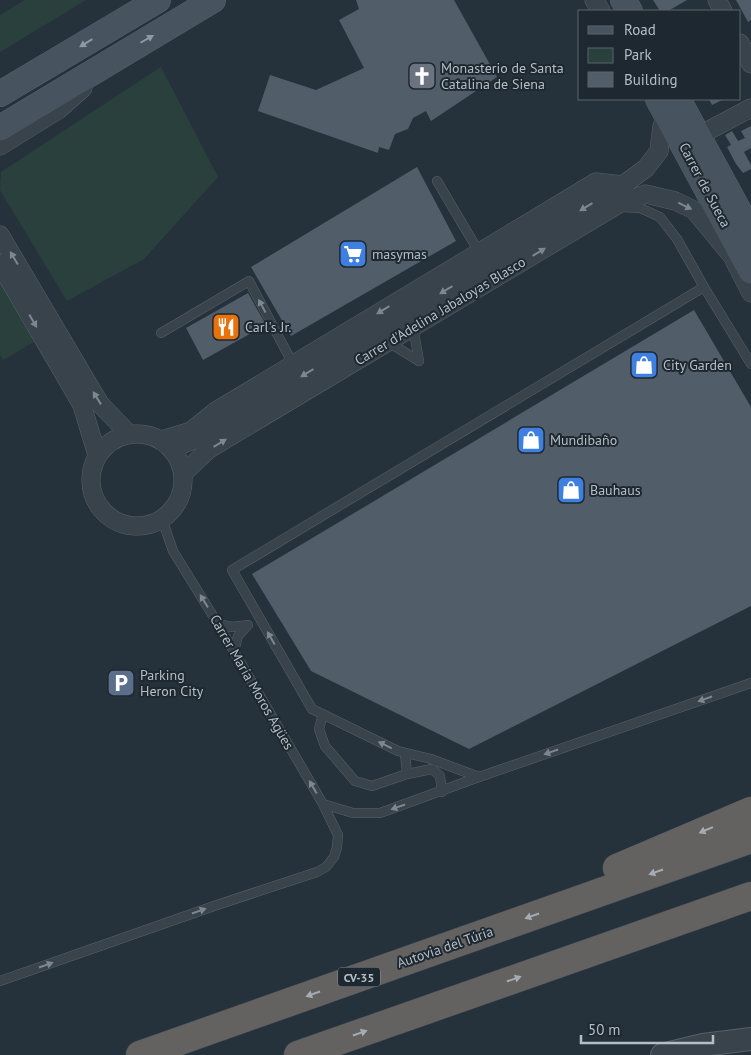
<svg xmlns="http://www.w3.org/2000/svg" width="751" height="1055" font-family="'PT Sans',sans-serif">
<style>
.green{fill:#2a403d}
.building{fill:#515d68}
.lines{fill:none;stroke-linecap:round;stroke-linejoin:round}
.service-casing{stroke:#576169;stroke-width:10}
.minor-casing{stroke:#576169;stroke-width:19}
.tertiary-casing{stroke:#576169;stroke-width:24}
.secondary-casing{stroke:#576169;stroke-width:26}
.trunk-casing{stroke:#444e56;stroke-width:29}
.service{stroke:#39434b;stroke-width:9}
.minor{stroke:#39434b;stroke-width:18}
.tertiary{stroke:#39434b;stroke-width:22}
.secondary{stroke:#47535e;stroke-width:25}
.trunk{stroke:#646261;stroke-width:28}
.oneway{fill:#8e99a2}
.oneway2{fill:#7d878f}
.oneway3{fill:#a5acb3}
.labels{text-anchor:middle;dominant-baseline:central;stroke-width:4;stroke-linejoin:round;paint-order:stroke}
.shield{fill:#1e2830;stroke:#88919a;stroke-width:1}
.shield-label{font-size:12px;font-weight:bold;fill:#b5bec7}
.poi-label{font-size:14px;fill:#b5bec7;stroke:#1e2830;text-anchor:start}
.street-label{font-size:14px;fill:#b5bec7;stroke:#1e2830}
</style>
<rect width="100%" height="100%" fill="#25323b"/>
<g class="green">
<path d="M25,0H86L0,52V15Z"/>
<path d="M161,67L218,177L144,259L67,301L0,190L1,172Z"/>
<path d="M0,282L34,342L3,360L0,355Z"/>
</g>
<g class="building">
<path d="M356,0H454L497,77L431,121L426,111L413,118L408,129L395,134L389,150L379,147L378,153L258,111L270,75L316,90L364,68L339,20L359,9Z"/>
<path d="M653,0H687L668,11H660Z"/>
<path d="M736,0H751V20L748,22Z"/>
<path d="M709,99H724L712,105Z"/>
<path d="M751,126V148L744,152L751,165V169L743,173L736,164L727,147L731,145L725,135L732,131L738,141L745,138L741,131Z"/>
<path d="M417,167L456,241L291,336L251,267Z"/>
<path d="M248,293L266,325L203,360L186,328Z"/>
<path d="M694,310L751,407V606L469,749L311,671L252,574Z"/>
</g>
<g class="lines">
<defs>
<g id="service">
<path d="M437,181L479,252"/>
<path d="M621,207L640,208L660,217L677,239L704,287L751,364"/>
<path d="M413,327L419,361"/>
<path d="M161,333L249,281L293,364"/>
<path d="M388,342L419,361"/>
<path d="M218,624L232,627L248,625L238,636L234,651"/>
<path d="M323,714L319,729L325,746L355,781L372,786L407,774L432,769L440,776L442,792"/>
<path d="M405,753L407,774"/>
<path d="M479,777L431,759L398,751L312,709L232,570L704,287"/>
<path d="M323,804L353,813H380L479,777L751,683"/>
<path d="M0,981L217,905L317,872L326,867L334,857L337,847L338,835L323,804L218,624L173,551L162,519"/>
</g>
<g id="minor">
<path d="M594,0L601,11"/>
<path d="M717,0L723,11"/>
<path d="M740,43L751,64"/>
<path d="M698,136L751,108"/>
<path d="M0,146L58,110L83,88"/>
<path d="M0,235L100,404L129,434"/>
<path d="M735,262L751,293"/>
<path d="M0,264L82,405L97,455"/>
<circle cx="137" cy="480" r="46"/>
<path d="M161,440L191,431L216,411L596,182L623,185"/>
<path d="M172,449L198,438L623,185L646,168L659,151L662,126"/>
<path d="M183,474L209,449L622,202L646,194L675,201L694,210L733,257"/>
</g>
<path id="tertiary" d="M662,1055L703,1045L751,1039"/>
<g id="secondary">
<path d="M623,0L630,11"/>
<path d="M0,94L158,0"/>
<path d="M658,99L751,271"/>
<path d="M678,99L751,233"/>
<path d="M0,128L213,0"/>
</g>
<g id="trunk">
<path d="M617,868L751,811"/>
<path d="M140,1055L751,839"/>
<path d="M298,1055L751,896"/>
</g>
</defs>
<use href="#service" class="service-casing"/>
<use href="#minor" class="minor-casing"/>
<use href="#tertiary" class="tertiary-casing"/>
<use href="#secondary" class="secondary-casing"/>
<use href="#trunk" class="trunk-casing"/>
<use href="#service" class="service"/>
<use href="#minor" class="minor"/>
<use href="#tertiary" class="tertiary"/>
<use href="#secondary" class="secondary"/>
<use href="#trunk" class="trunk"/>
</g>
<defs><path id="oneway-solid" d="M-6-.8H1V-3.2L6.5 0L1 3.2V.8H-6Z" transform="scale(1.25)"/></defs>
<g class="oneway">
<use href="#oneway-solid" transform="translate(147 39) rotate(-30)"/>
<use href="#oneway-solid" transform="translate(86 43) rotate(149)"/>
</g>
<g class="oneway2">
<use href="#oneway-solid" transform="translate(685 206) rotate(26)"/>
<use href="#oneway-solid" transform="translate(586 207) rotate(149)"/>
<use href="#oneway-solid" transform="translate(539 252) rotate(-31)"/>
<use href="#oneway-solid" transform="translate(14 258) rotate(-121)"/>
<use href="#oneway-solid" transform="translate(446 290) rotate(149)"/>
<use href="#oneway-solid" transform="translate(262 306) rotate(-118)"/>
<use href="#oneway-solid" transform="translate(383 310) rotate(149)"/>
<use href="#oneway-solid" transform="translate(33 321) rotate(60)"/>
<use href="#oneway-solid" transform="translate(307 373) rotate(149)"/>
<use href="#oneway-solid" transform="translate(97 398) rotate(-122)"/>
<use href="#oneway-solid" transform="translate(220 443) rotate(-31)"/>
<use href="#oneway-solid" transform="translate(204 601) rotate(-122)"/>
<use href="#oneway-solid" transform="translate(271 638) rotate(-120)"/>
<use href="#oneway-solid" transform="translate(705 699) rotate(161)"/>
<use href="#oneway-solid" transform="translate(385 745) rotate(-154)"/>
<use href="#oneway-solid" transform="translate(551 752) rotate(161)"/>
<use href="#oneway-solid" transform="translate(313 787) rotate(-120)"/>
<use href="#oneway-solid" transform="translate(398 807) rotate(161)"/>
<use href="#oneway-solid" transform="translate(199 911) rotate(-19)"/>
<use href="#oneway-solid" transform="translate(46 965) rotate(-19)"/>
</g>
<g class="oneway3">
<use href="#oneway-solid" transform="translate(706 830) rotate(157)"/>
<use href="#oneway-solid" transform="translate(656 872) rotate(161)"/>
<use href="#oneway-solid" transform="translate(532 916) rotate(161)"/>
<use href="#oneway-solid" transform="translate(514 979) rotate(-19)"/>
<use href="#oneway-solid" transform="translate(313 994) rotate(161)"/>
<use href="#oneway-solid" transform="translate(360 1033) rotate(-19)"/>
</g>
<defs>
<symbol id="church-square" viewBox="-11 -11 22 22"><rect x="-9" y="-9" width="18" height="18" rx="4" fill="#6b7280" stroke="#1e2830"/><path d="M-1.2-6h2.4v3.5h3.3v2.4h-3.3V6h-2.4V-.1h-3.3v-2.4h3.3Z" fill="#fff"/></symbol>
<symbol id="supermarket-square" viewBox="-11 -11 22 22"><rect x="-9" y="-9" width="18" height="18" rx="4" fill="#3f7fe0" stroke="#1e2830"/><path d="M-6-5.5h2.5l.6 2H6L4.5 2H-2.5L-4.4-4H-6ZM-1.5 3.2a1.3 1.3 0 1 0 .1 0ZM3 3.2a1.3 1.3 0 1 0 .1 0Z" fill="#fff"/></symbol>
<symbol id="restaurant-square" viewBox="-11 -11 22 22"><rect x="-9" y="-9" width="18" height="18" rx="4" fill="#e8710a" stroke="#1e2830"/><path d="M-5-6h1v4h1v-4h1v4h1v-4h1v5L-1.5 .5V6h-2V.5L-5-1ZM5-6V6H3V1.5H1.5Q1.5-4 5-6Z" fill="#fff"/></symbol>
<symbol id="shop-square" viewBox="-11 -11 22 22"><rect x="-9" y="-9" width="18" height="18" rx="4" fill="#3f7fe0" stroke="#1e2830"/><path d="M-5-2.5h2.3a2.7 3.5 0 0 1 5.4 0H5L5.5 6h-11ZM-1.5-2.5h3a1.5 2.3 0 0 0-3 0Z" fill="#fff"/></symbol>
<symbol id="parking-square" viewBox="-11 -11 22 22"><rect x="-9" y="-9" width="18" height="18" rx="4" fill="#5c6f8a" stroke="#1e2830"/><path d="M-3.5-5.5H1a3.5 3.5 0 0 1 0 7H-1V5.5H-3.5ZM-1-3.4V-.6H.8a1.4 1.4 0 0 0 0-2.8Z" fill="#fff"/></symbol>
</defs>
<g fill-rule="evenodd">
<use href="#church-square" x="406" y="60" width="32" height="32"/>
<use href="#supermarket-square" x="337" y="238" width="32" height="32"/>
<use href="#restaurant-square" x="210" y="311" width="32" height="32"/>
<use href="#shop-square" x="628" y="349" width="32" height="32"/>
<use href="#shop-square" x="515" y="424" width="32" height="32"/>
<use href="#shop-square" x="555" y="474" width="32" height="32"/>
<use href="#parking-square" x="105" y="667" width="32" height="32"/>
</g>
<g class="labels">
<rect class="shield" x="338" y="967.5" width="42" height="19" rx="4"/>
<g class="shield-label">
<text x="359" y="977">CV-35</text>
</g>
<g class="poi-label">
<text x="441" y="68">Monasterio de Santa<tspan x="441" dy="16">Catalina de Siena</tspan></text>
<text x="372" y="254">masymas</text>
<text x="245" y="327">Carl's Jr.</text>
<text x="663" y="365">City Garden</text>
<text x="550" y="440">Mundibaño</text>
<text x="590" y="490">Bauhaus</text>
<text x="140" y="675">Parking<tspan x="140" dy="16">Heron City</tspan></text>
</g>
<g class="street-label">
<text transform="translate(705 185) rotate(62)">Carrer de Sueca</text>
<text transform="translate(440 311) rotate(-31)">Carrer d'Adelina Jabaloyas Blasco</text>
<text transform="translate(252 682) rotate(60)">Carrer María Moros Agües</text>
<text transform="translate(445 947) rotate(-19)">Autovia del Túria</text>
</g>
</g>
<rect x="578" y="10" width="162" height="90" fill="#1e2830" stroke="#5a646c"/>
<rect x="588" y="26" width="25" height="8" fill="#47535e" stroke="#5a646c"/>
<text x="624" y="35" font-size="15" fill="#b5bec7">Road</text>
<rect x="588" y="48" width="25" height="15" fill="#2a403d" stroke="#5a646c"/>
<text x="624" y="60" font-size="15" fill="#b5bec7">Park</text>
<rect x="588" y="72" width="25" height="15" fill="#515d68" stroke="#5a646c"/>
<text x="624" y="85" font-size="15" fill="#b5bec7">Building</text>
<path d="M581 1035v8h132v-8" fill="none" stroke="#b5bec7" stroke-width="2.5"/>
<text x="588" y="1035" font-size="15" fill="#b5bec7" stroke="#1e2830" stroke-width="4" paint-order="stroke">50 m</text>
</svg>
